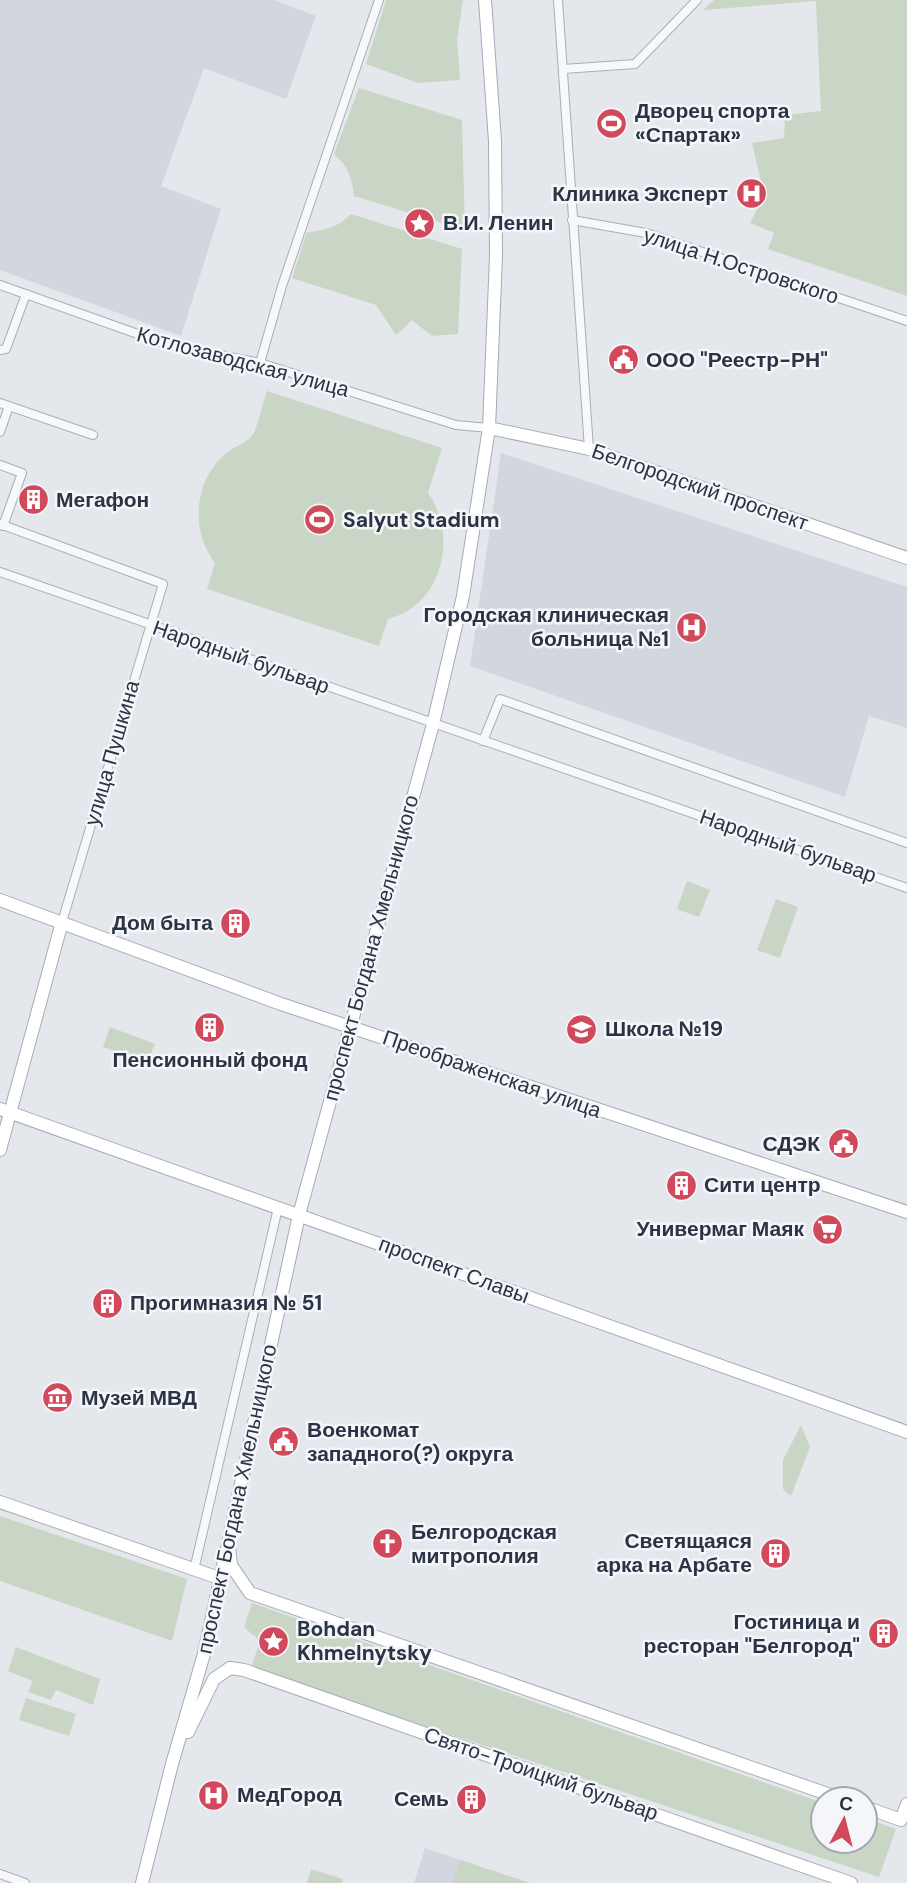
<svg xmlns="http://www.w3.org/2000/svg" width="907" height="1883" font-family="'DM Sans',sans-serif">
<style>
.built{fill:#d2d6de}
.green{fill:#c9d6c5}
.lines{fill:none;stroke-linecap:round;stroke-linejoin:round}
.street-casing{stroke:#a9aeb7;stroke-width:10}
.secondary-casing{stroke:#a9aeb7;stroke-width:14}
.primary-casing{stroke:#a3abb8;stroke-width:14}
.street{stroke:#f7f8fa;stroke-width:8}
.secondary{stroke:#fff;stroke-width:12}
.primary{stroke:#fff;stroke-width:12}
.labels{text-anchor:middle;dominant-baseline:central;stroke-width:5;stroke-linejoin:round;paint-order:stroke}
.poi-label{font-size:21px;font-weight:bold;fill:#2b3445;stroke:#f4f6f9;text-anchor:start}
.street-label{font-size:21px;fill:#2b3445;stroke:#f4f6f9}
</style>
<rect width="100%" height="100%" fill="#e4e7ec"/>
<g class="built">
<path d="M0,0H274L316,16L286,99L204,68L161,186L221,209L181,336L0,270Z"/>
<path d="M501,453L907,587V728L869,716L845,797L470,666Z"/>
<path d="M425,1848L529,1883H414Z"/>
</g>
<g class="green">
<path d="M386,0H463L457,39L460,80L418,83L366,64Z"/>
<path d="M714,0H907V296L768,249L774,233L750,223L764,195L752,143L784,138L785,115L821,111L816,1L703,10Z"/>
<path d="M359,88L462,120L465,230L354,196C352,178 348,166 334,154Z"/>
<path d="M351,214L462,249L458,334L432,336L412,320L396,335L376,305L292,278L307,232C325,231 338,227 351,214Z"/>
<path d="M267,391L442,448L428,493C459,536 442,606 388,619L379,646L207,589L215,563C190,531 194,482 224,455C232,447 244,444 251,437C257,431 263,401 267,391Z"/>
<path d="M687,881L710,890L699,917L677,909Z"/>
<path d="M776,899L798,907L780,958L757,950Z"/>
<path d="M110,1027L155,1044L147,1063L103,1047Z"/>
<path d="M801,1425L810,1447L791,1496L783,1489V1460Z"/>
<path d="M0,1516L187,1579L172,1641L0,1581Z"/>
<path d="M252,1603L823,1803V1841H865V1818L896,1829L879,1877L251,1668L260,1641L244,1627Z"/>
<path d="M16,1647L100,1679L93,1705L56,1690L51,1700L28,1692L33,1681L8,1671Z"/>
<path d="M26,1698L76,1714L69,1736L19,1720Z"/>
<path d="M460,1860L530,1883H453Z"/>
<path d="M311,1869L343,1879L342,1883H307Z"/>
</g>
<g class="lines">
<defs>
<g id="street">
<path d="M558,0L589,449"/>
<path d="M563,69L635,64L697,0"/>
<path d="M572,220L646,233L907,321"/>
<path d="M0,285L166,344L260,363L456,425L489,428"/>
<path d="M0,350L6,349L26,294"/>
<path d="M260,363L282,286L379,0"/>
<path d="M0,403L93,435"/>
<path d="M0,432L9,406"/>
<path d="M0,465L22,473L3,526"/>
<path d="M0,524L163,584L62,922"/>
<path d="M0,572L907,888"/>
<path d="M483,741L500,699L907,843"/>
<path d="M194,1570L278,1208"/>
<path d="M0,1874L25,1883"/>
</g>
<g id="secondary">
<path d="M489,428L589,449L907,558"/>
<path d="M0,1150L62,922"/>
<path d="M0,1502L219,1578"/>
<path d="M229,1547L231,1565L250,1593L842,1799"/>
<path d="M230,1668L244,1670L851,1883"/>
<path d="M865,1807L901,1820L907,1804"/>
</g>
<g id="primary">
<path d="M0,900L281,1004L907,1212"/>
<path d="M0,1109L907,1432"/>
<path d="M188,1732L214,1679L230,1668"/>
<path d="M142,1883L172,1764L204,1654L299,1215L433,724L463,596L489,428L496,256L495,141L485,0"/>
</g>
</defs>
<use href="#street" class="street-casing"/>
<use href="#secondary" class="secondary-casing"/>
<use href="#primary" class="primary-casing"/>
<use href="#street" class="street"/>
<use href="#secondary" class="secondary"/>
<use href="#primary" class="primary"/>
</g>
<defs>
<symbol id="stadium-disc" viewBox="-11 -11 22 22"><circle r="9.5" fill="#d1495b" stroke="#f4f6f9"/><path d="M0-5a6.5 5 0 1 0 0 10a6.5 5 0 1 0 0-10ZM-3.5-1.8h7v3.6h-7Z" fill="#fff"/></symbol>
<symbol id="hospital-disc" viewBox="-11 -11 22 22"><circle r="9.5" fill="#d1495b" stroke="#f4f6f9"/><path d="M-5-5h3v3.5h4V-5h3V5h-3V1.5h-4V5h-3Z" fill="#fff"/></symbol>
<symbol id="sight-disc" viewBox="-11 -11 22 22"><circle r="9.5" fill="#d1495b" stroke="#f4f6f9"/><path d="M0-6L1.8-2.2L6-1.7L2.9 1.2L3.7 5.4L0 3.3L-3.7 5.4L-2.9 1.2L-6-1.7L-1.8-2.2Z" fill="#fff"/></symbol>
<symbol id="civic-disc" viewBox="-11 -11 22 22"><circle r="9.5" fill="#d1495b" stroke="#f4f6f9"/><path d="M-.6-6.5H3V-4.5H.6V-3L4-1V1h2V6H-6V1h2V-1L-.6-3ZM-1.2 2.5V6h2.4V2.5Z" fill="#fff"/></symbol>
<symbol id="building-disc" viewBox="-11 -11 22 22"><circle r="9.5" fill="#d1495b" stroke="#f4f6f9"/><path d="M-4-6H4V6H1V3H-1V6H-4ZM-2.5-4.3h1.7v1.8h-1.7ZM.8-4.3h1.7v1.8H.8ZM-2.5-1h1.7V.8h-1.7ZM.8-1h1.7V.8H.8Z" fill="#fff"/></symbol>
<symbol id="school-disc" viewBox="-11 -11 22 22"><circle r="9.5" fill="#d1495b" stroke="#f4f6f9"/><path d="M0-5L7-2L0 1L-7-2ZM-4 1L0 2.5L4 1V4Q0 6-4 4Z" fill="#fff"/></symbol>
<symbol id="supermarket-disc" viewBox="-11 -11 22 22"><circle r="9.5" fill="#d1495b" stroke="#f4f6f9"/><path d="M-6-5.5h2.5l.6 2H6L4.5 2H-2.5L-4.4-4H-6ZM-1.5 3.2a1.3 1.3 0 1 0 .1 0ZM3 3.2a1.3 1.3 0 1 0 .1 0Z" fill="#fff"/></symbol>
<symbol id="museum-disc" viewBox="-11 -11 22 22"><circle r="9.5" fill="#d1495b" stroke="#f4f6f9"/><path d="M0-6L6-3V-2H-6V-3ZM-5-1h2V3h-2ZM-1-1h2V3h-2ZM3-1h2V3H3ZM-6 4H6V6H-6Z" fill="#fff"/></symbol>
<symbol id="church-disc" viewBox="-11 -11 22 22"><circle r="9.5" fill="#d1495b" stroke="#f4f6f9"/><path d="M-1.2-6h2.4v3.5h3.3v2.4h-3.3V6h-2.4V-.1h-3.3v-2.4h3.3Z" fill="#fff"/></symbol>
</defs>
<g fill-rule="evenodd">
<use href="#stadium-disc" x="594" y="106" width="35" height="35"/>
<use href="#hospital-disc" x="734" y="176" width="35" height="35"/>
<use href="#sight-disc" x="402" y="206" width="35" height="35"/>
<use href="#civic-disc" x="606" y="342" width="35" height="35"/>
<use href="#building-disc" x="16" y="482" width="35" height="35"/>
<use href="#stadium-disc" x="302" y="502" width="35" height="35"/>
<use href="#hospital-disc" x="674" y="610" width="35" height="35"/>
<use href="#building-disc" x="218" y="906" width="35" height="35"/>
<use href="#building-disc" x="192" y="1010" width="35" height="35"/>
<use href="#school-disc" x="564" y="1012" width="35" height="35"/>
<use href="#civic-disc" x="826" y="1126" width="35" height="35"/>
<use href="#building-disc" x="664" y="1168" width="35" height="35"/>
<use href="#supermarket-disc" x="810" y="1212" width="35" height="35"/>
<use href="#building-disc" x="90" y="1286" width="35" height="35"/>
<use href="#museum-disc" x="40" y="1380" width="35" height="35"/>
<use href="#civic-disc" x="266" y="1424" width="35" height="35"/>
<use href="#church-disc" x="370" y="1526" width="35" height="35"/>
<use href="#building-disc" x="758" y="1536" width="35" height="35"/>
<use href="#building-disc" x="866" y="1616" width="35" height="35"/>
<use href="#sight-disc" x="256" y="1624" width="35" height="35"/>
<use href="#hospital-disc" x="196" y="1778" width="35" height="35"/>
<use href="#building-disc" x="454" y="1782" width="35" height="35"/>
</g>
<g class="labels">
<g class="poi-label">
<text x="635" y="111">Дворец спорта<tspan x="635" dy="24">«Спартак»</tspan></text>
<text x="728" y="194" text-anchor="end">Клиника Эксперт</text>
<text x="443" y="223">В.И. Ленин</text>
<text x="646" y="360">ООО "Реестр-РН"</text>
<text x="56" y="500">Мегафон</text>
<text x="343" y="520">Salyut Stadium</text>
<text x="669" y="615" text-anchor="end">Городская клиническая<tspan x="669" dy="24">больница №1</tspan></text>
<text x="213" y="923" text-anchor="end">Дом быта</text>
<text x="605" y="1029">Школа №19</text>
<text x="210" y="1060" text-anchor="middle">Пенсионный фонд</text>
<text x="820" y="1144" text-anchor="end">СДЭК</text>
<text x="704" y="1185">Сити центр</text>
<text x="804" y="1229" text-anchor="end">Универмаг Маяк</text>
<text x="130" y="1303">Прогимназия № 51</text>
<text x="81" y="1398">Музей МВД</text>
<text x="307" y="1430">Военкомат<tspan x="307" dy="24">западного(?) округа</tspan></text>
<text x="411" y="1532">Белгородская<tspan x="411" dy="24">митрополия</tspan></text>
<text x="752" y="1541" text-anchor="end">Светящаяся<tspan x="752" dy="24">арка на Арбате</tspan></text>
<text x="860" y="1622" text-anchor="end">Гостиница и<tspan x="860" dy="24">ресторан "Белгород"</tspan></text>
<text x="297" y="1629">Bohdan<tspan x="297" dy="24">Khmelnytsky</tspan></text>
<text x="237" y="1795">МедГород</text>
<text x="449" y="1799" text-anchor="end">Семь</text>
</g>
<g class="street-label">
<text transform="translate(741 266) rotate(18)">улица Н.Островского</text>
<text transform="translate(243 362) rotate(15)">Котлозаводская улица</text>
<text transform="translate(700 487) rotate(19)">Белгородский проспект</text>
<text transform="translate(241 657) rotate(19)">Народный бульвар</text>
<text transform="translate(112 753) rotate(-74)">улица Пушкина</text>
<text transform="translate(788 846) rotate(19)">Народный бульвар</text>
<text transform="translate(371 948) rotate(-75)">проспект Богдана Хмельницкого</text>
<text transform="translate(492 1074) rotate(19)">Преображенская улица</text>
<text transform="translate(454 1270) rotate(20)">проспект Славы</text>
<text transform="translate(237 1499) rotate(-78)">проспект Богдана Хмельницкого</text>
<text transform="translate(541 1774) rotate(19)">Свято-Троицкий бульвар</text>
</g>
</g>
<g transform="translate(844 1820) rotate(7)"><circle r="33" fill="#f4f6f9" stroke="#a4a8b1" stroke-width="2"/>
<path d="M0-5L12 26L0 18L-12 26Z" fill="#d1495b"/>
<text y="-10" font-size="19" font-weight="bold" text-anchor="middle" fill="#2b3445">С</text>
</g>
</svg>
